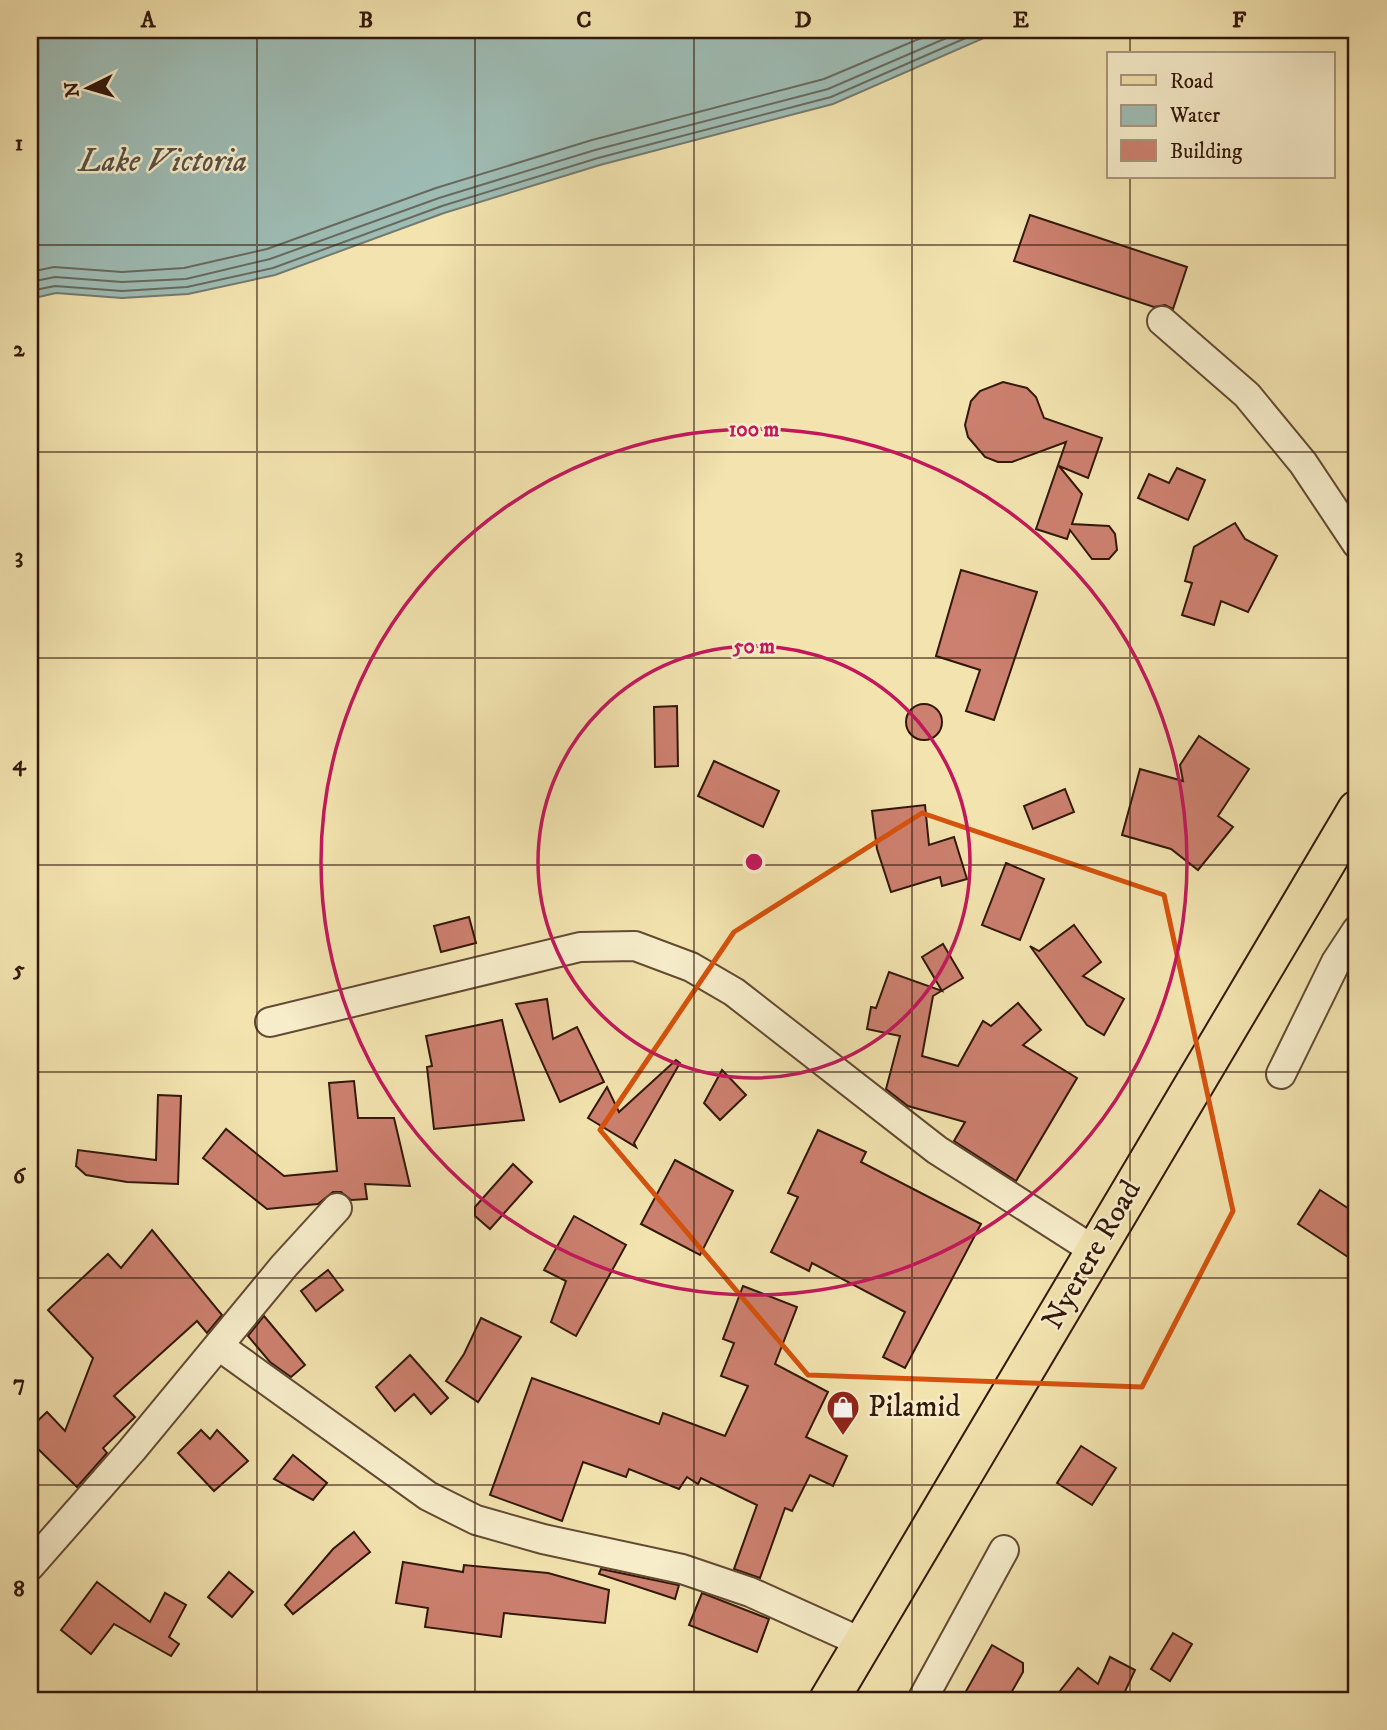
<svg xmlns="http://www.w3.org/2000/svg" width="1387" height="1730" font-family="'IM FELL DW Pica',serif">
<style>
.water{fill:#9ebcb4;stroke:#737a70;stroke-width:2}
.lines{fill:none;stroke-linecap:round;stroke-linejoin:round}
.shore{stroke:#686a5f;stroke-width:2}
.building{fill:#cc806f;stroke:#33170a;stroke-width:2}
.street-casing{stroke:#634a33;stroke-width:32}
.primary-casing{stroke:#33170a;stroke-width:42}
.street{stroke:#f7edcb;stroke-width:28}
.primary{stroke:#f2e3af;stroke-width:38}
.marked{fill:none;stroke:#d6520c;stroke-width:5;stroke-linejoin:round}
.grid{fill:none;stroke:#33170a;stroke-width:2;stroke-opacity:0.55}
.ring{fill:none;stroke:#c2185b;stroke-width:3.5}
.labels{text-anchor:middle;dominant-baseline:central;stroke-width:5;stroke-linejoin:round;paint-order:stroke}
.street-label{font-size:30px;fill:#33170a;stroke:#f7edcb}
.poi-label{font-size:30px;fill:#33170a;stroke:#f7edcb;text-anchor:start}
.water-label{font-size:32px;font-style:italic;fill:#585146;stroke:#f7edcb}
.centre{fill:#c2185b;stroke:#f7edcb;stroke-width:3.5}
.ring-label{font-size:21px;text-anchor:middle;font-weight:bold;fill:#c2185b;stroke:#f7edcb;stroke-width:5;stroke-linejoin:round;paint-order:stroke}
.neatline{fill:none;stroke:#33170a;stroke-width:2.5}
.grid-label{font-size:23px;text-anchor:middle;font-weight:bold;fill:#33170a}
</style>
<rect width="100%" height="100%" fill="#f2e3af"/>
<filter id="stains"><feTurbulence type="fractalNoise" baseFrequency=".00286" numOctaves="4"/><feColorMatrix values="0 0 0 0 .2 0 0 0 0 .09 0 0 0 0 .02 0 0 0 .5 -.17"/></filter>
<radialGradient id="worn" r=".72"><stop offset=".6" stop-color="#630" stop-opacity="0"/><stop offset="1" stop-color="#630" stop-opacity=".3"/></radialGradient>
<path class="water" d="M30,30H994L984,38L833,104L600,165L444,213L275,275L188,294L122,298L56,293L30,299Z"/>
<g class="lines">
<g class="shore">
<path d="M30,272L54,267L122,272L184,268L267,249L436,188L592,140L824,79L940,30"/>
<path d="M30,282L55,277L122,282L186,279L270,259L439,198L595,150L828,89L965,30"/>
<path d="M30,291L55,286L122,291L187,287L273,268L442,206L598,158L831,97L984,30"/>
</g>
</g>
<g class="building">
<path d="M1030,215L1187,267L1173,309L1165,305L1154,307L1014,261Z"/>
<path d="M1003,382L1027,388L1036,397L1044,418L1102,438L1088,478L1059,466L1082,494L1072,524L1109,526L1115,534L1117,550L1109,559H1092L1070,530L1067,539L1036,529L1066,442L1012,462H998L985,457L968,437L965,425L971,401L980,391Z"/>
<path d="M1177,468L1205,480L1188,520L1138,498L1149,474L1169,483Z"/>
<path d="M1235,523L1245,539L1277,556L1248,612L1221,601L1214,625L1182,615L1192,583L1185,581L1194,547Z"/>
<path d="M961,570L1037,592L994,720L966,711L980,670L936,656Z"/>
<circle cx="924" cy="722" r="18"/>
<path d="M677,706L678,766L655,767L654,707Z"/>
<path d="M1199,736L1249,769L1218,816L1233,827L1198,870L1171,849L1122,835L1140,769L1183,781L1180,765Z"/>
<path d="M714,761L779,791L763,827L698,796Z"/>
<path d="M1065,789L1074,812L1033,829L1024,806Z"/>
<path d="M925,805L929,845L954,837L967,879L942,886L940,877L891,892L877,849L872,811Z"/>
<path d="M1006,863L1044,879L1020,940L982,925Z"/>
<path d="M469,917L476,943L441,952L434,926Z"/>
<path d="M1074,925L1101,962L1083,976L1124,999L1104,1035L1087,1025L1030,946L1039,951Z"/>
<path d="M943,944L963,978L933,996L922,1056L958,1066L983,1021L991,1026L1018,1003L1041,1030L1023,1045L1077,1078L1016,1181L954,1141L965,1122L908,1106L886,1089L900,1036L867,1029L871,1007L876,1008L889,972L942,991L922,957Z"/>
<path d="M547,999L553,1039L577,1027L604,1082L560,1102L516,1004Z"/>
<path d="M502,1020L524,1120L434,1129L427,1067L432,1066L426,1036Z"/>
<path d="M676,1060L680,1063L634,1143L636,1147L588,1118L607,1087L619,1112Z"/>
<path d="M722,1070L746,1095L720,1120L704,1103Z"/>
<path d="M354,1081L358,1118H394L410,1186L365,1184L367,1199L351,1200L341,1192H333L318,1204L267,1209L203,1158L226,1129L284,1176L337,1171L329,1083Z"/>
<path d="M158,1095L181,1096L178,1184L127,1182L86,1175L76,1166L78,1150L156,1160Z"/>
<path d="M818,1130L866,1152L861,1162L981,1224L905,1368L883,1357L905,1312L812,1263L809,1271L771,1252L798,1197L788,1193Z"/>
<path d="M675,1160L733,1191L700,1255L641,1224Z"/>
<path d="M513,1164L532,1182L490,1229L475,1216V1207Z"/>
<path d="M1320,1190L1357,1214V1263L1298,1224Z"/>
<path d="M574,1216L626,1245L576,1336L551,1322L566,1281L544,1270Z"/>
<path d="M152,1230L222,1315L207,1333L197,1321L114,1396L135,1417L103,1448L107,1453L77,1487L30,1441V1428L47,1412L65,1431L93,1358L48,1310L108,1254L121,1268Z"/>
<path d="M328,1270L343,1290L316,1311L301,1291Z"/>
<path d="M743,1286L797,1307L775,1364L828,1392L806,1437L847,1456L833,1486L810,1475L792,1511L785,1508L760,1578L734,1569L757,1505L701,1478L698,1484L687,1477L679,1489L629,1469L626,1477L583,1462L562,1521L490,1495L532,1378L659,1424L663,1413L725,1436L748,1386L721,1376L734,1343L723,1339Z"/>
<path d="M264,1316L305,1365L291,1377L270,1362L248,1336Z"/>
<path d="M481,1318L521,1337L478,1402L446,1381L464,1354Z"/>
<path d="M410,1355L448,1398L431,1414L414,1394L395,1411L376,1387Z"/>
<path d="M201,1430L210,1439L217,1430L248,1461L214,1491L178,1453Z"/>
<path d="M1081,1446L1116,1468L1092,1505L1057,1483Z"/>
<path d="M293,1455L327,1483L313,1500L274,1479Z"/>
<path d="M354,1532L370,1552L293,1614L285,1605L333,1549Z"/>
<path d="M403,1562L463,1572L464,1565L548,1573L609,1590L605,1623L504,1613L501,1637L425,1627L428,1608L396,1603Z"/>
<path d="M601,1569L678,1585H679L675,1599L599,1574Z"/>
<path d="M229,1572L253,1592L232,1617L208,1597Z"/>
<path d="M97,1582L150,1622L165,1593L186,1605L169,1637L179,1644L171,1656L114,1624L91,1654L61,1630Z"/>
<path d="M702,1593L769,1619L757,1652L689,1625Z"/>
<path d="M1173,1633L1192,1644L1170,1681L1151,1669Z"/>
<path d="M992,1645L1023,1663V1672L1007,1700H978L965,1693Z"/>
<path d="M1110,1657L1135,1670L1121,1700H1053L1078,1668L1098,1684Z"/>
</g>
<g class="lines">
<defs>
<g id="street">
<path d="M1162,321L1247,395L1303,463L1357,544"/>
<path d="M270,1022L580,947L635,946L691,967L734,992L937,1150L1095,1251"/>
<path d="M1281,1074L1336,962L1357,930"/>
<path d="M219,1346L428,1496L476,1520L543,1539L682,1569L750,1592L863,1643"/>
<path d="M30,1566L132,1450L284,1266L337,1208"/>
<path d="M922,1700L1004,1550"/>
</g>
<path id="primary" d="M829,1700L1357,810"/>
</defs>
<use href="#street" class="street-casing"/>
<use href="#primary" class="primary-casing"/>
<use href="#street" class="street"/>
<use href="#primary" class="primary"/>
</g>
<path class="marked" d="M922,813L1164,895L1233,1211L1142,1387L808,1375L600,1130L734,932Z"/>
<path class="grid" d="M257,30V1700M475,30V1700M694,30V1700M912,30V1700M1130,30V54M1130,177V1700M30,245H1357M30,452H1357M30,658H1357M30,865H1357M30,1072H1357M30,1278H1357M30,1485H1357"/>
<g class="ring">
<circle cx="754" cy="862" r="216"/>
<circle cx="754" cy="862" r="433"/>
</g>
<defs>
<symbol id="shop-pin" viewBox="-11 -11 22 30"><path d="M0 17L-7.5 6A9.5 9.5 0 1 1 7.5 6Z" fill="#8f2418" stroke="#f7edcb"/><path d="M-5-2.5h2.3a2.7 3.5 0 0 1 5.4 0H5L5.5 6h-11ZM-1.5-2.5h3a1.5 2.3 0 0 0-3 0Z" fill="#fff"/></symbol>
</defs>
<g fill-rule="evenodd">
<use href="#shop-pin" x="824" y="1388" width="38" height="52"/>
</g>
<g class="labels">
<g class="street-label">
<text transform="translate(1092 1255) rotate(-60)">Nyerere Road</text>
</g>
<g class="poi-label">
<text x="868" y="1407">Pilamid</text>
</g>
<g class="water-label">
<text x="163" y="162">Lake Victoria</text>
</g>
</g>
<circle cx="754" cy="862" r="10" class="centre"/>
<g class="ring-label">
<text x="754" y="436">100 m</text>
<text x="754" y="653">50 m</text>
</g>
<rect width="1387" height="1730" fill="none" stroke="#f2e3af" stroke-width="77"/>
<rect x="1107" y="52" width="228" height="126" fill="#f7edcb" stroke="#a9977e" stroke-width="2"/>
<rect x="1121" y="75" width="35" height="10" fill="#f2e3af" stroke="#a9977e" stroke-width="2"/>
<text x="1170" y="88" font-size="21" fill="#33170a">Road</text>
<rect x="1121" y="105" width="35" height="21" fill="#9ebcb4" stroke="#a9977e" stroke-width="2"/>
<text x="1170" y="122" font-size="21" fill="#33170a">Water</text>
<rect x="1121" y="140" width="35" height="21" fill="#cc806f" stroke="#a9977e" stroke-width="2"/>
<text x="1170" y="158" font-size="21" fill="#33170a">Building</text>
<g transform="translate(88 88) rotate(265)" stroke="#f7edcb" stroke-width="5" paint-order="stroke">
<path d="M0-5L12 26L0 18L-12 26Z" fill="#33170a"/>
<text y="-10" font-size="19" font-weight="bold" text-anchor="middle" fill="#33170a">N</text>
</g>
<rect x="38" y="38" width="1310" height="1654" class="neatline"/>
<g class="grid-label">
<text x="148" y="27">A</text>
<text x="366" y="27">B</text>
<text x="584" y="27">C</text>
<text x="803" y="27">D</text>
<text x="1021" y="27">E</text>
<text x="1239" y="27">F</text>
<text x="19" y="150">1</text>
<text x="19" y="356">2</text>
<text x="19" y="563">3</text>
<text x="19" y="770">4</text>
<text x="19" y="976">5</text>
<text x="19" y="1183">6</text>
<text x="19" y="1390">7</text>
<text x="19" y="1596">8</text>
</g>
<rect width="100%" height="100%" filter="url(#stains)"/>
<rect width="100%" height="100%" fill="url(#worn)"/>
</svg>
